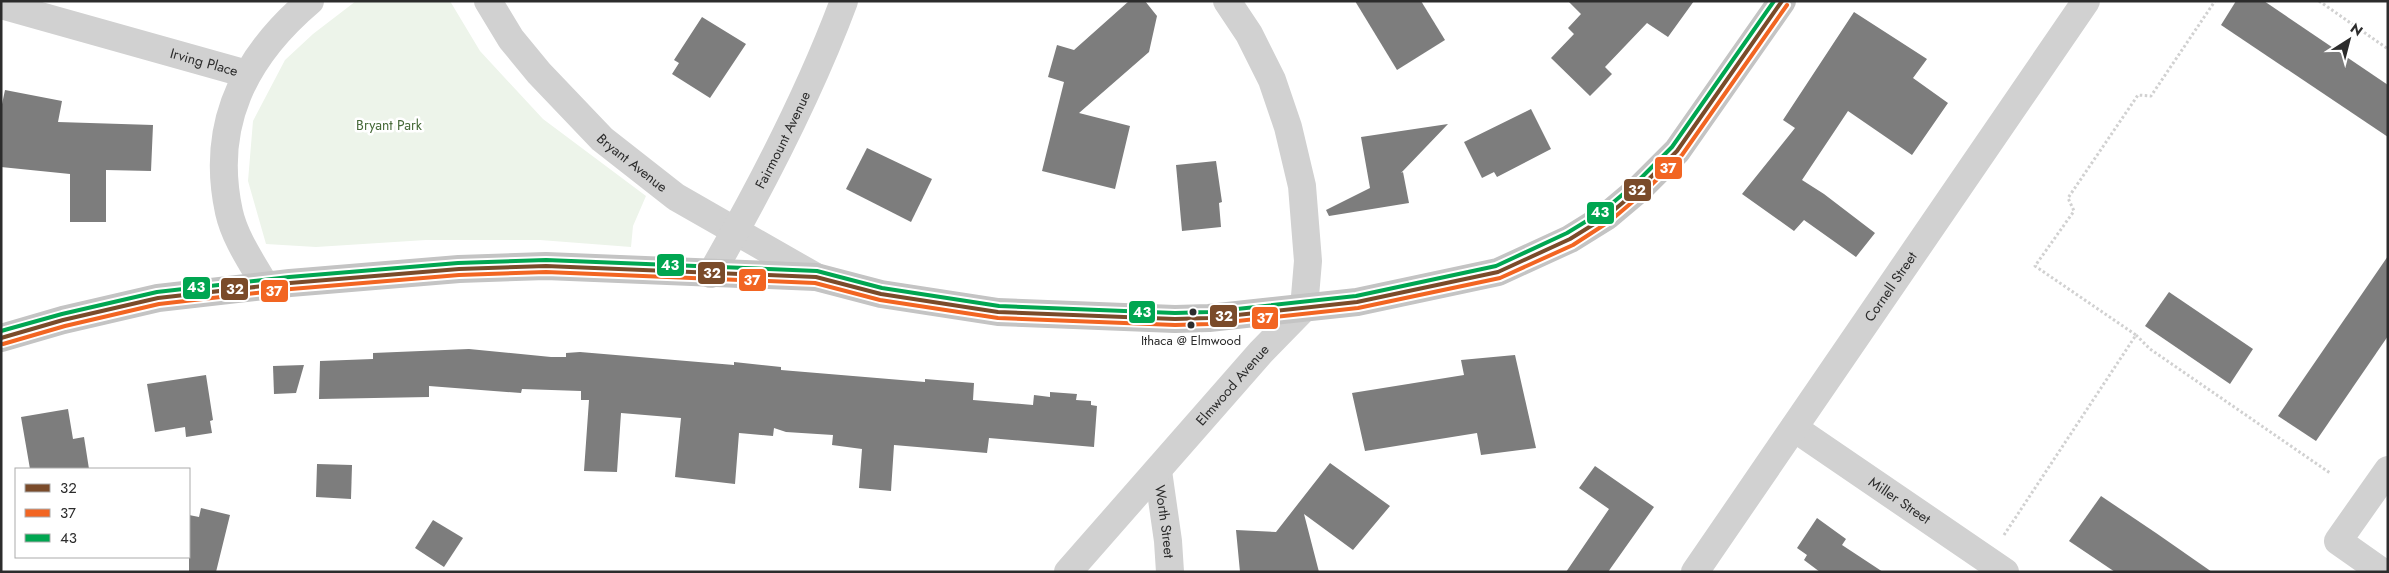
<svg xmlns="http://www.w3.org/2000/svg" width="2389" height="573" font-family="Jost,sans-serif">
<style>
.green{fill:#edf4ea}
.building{fill:#7d7d7d}
.lines{fill:none;stroke-linecap:round;stroke-linejoin:round}
.path{stroke:#d1d1d1;stroke-width:3;stroke-dasharray:2.5 2.5;stroke-linecap:butt}
.minor{stroke:#d1d1d1;stroke-width:28}
.major{stroke:#c4c4c4;stroke-width:28}
.bus-1-casing{stroke:#fff;stroke-width:8}
.bus-2-casing{stroke:#fff;stroke-width:8}
.bus-3-casing{stroke:#fff;stroke-width:8}
.bus-1{stroke:#7a4b2a;stroke-width:4}
.bus-2{stroke:#f26522;stroke-width:4}
.bus-3{stroke:#00a651;stroke-width:4}
.bus-dot{fill:#2c2c2c;stroke:#fff;stroke-width:2}
.labels{text-anchor:middle;dominant-baseline:central;stroke-width:5;stroke-linejoin:round;paint-order:stroke}
.bus-label{font-size:13px;fill:#2c2c2c;stroke:#fff}
.street-label{font-size:14px;fill:#2c2c2c;stroke:#fff}
.park-label{font-size:14px;fill:#466938;stroke:#fff}
.line-badge{stroke:#fff;stroke-width:2}
.badge-label{font-size:14px;text-anchor:middle;font-weight:bold;fill:#fff}
</style>
<rect width="100%" height="100%" fill="#fff"/>
<path class="green" d="M356,1H450L480,51L543,119L646,196L633,226L631,247L540,240H426L316,247L266,244L248,181L253,121L285,60L313,34Z"/>
<g class="building">
<path d="M1129,1H1145L1157,16L1149,52L1079,113L1130,126L1115,189L1042,171L1064,82L1048,77L1057,45L1074,50Z"/>
<path d="M1355,1H1421L1445,40L1397,70Z"/>
<path d="M1568,1H1694L1668,37L1647,23L1605,67L1612,74L1590,96L1551,58L1574,34L1568,28L1581,14Z"/>
<path d="M2236,1H2264L2388,85V137L2221,25Z"/>
<path d="M1854,12L1927,59L1913,78L1948,103L1912,155L1848,111L1802,180L1824,194L1875,233L1856,257L1804,220L1794,231L1742,194L1795,128L1783,120Z"/>
<path d="M702,17L746,44L710,98L672,74L679,63L674,60Z"/>
<path d="M5,90L62,101L58,122L153,125L151,171L106,170V222H70V174L1,167V109Z"/>
<path d="M1531,109L1551,149L1497,177L1494,172L1482,178L1464,142Z"/>
<path d="M1448,124L1401,173L1403,172L1409,203L1329,216L1326,210L1370,188L1361,137Z"/>
<path d="M867,148L932,179L911,222L846,189Z"/>
<path d="M1216,161L1222,202L1219,203L1221,227L1182,231L1176,165Z"/>
<path d="M2388,256V336L2316,441L2278,416Z"/>
<path d="M2169,292L2253,349L2230,384L2145,326Z"/>
<path d="M469,349L551,357H566V353L580,352L734,365V362L781,367V370L925,382V379L974,383L973,400L1033,405L1034,395L1050,397V392L1077,394L1076,400L1091,401V405L1097,406L1094,447L989,438L987,453L894,445L891,491L859,488L862,449L832,445L833,435L786,432L774,428L773,436L739,433L735,484L675,477L681,418L621,413L617,472L584,471L589,400H581V391L522,389L521,393L429,386V397L319,399L320,361L373,359V353Z"/>
<path d="M1515,355L1536,448L1481,455L1477,433L1365,451L1352,393L1464,375L1461,360Z"/>
<path d="M304,365L296,393L274,394L273,366Z"/>
<path d="M206,375L213,420L210,421L212,433L186,437L185,427L155,432L147,384Z"/>
<path d="M68,409L73,439L84,437L89,469H30L21,417Z"/>
<path d="M1330,463L1390,506L1353,550L1304,514L1319,572H1240L1236,530L1276,532Z"/>
<path d="M317,464L352,465L351,499L316,497Z"/>
<path d="M1595,466L1654,507L1608,572H1566L1609,509L1579,488Z"/>
<path d="M2101,496L2156,533L2212,572H2115L2069,541Z"/>
<path d="M201,508L230,515L216,572H189V515L199,517Z"/>
<path d="M1817,518L1846,539L1842,545L1883,572H1820L1804,560L1807,555L1797,548Z"/>
<path d="M433,520L463,538L444,567L415,548Z"/>
</g>
<g class="lines">
<g class="path">
<path d="M2319,1L2388,49"/>
<path d="M2136,335L2150,349L2330,473"/>
<path d="M2004,535L2136,335L2035,266L2074,211L2068,198L2138,95L2151,96L2215,1"/>
</g>
<g class="minor">
<path id="s1" d="M488,1L511,39L539,73L602,139L676,197L816,277"/>
<path id="s2" d="M1,5L247,74"/>
<path id="s3" d="M711,274C761,187 809,95 844,1"/>
<path d="M266,287C253,264 235,239 229,212C210,125 244,57 310,1"/>
<path id="s4" d="M1794,428L2005,572"/>
<path id="s5" d="M1158,471L1168,541L1170,572"/>
<path id="s6" d="M1068,572L1261,352L1304,308L1308,261L1302,186L1288,127L1272,80L1249,34L1227,1"/>
<path id="s7" d="M1695,572L2086,1"/>
<path d="M2382,572L2338,541L2388,470"/>
</g>
<path class="major" d="M1,338L63,320L158,298L290,283L459,269L546,266L816,277L881,294L998,312L1175,319L1209,318L1357,302L1498,272L1570,239L1607,216L1639,189L1677,151L1782,1"/>
<defs>
<path id="bus-1" d="M1,338L63,320L158,298L290,283L459,269L546,266L816,277L881,294L998,312L1175,319L1209,318L1357,302L1498,272L1570,239L1607,216L1639,189L1677,151L1782,1"/>
<path id="bus-2" d="M3,344L65,326L159,304L291,289L459,275L546,272L815,283L880,300L998,318L1175,325L1210,324L1358,308L1500,278L1573,245L1610,221L1643,193L1682,155L1787,5"/>
<path id="bus-3" d="M1,331L62,314L157,292L289,277L458,263L546,260L817,271L882,288L999,306L1175,313L1209,312L1356,296L1496,266L1567,233L1603,211L1635,184L1672,147L1774,1"/>
</defs>
<use href="#bus-1" class="bus-1-casing"/>
<use href="#bus-2" class="bus-2-casing"/>
<use href="#bus-3" class="bus-3-casing"/>
<use href="#bus-1" class="bus-1"/>
<use href="#bus-2" class="bus-2"/>
<use href="#bus-3" class="bus-3"/>
</g>
<g class="bus-dot">
<circle cx="1193" cy="312" r="4.5"/>
<circle cx="1191" cy="325" r="4.5"/>
</g>
<g class="labels">
<g class="bus-label">
<text x="1191" y="340">Ithaca @ Elmwood</text>
</g>
<g class="street-label">
<text stroke="none"><textPath href="#s2" startOffset="211">Irving Place</textPath></text>
<text stroke="none"><textPath href="#s3" startOffset="152">Fairmount Avenue</textPath></text>
<text stroke="none"><textPath href="#s1" startOffset="218">Bryant Avenue</textPath></text>
<text stroke="none"><textPath href="#s7" startOffset="346">Cornell Street</textPath></text>
<text stroke="none"><textPath href="#s6" startOffset="249">Elmwood Avenue</textPath></text>
<text stroke="none"><textPath href="#s4" startOffset="128">Miller Street</textPath></text>
<text stroke="none"><textPath href="#s5" startOffset="51">Worth Street</textPath></text>
</g>
<g class="park-label">
<text x="389" y="125">Bryant Park</text>
</g>
</g>
<g class="line-badge">
<rect x="1654" y="156" width="29" height="24" rx="5" fill="#f26522"/>
<rect x="1623" y="178" width="29" height="24" rx="5" fill="#7a4b2a"/>
<rect x="1586" y="201" width="29" height="24" rx="5" fill="#00a651"/>
<rect x="656" y="253" width="29" height="24" rx="5" fill="#00a651"/>
<rect x="697" y="261" width="29" height="24" rx="5" fill="#7a4b2a"/>
<rect x="738" y="268" width="29" height="24" rx="5" fill="#f26522"/>
<rect x="182" y="276" width="29" height="24" rx="5" fill="#00a651"/>
<rect x="220" y="277" width="29" height="24" rx="5" fill="#7a4b2a"/>
<rect x="260" y="279" width="29" height="24" rx="5" fill="#f26522"/>
<rect x="1128" y="300" width="28" height="24" rx="5" fill="#00a651"/>
<rect x="1209" y="304" width="29" height="24" rx="5" fill="#7a4b2a"/>
<rect x="1251" y="306" width="28" height="24" rx="5" fill="#f26522"/>
</g>
<g class="badge-label">
<text x="1668" y="173">37</text>
<text x="1637" y="195">32</text>
<text x="1600" y="217">43</text>
<text x="670" y="270">43</text>
<text x="712" y="278">32</text>
<text x="752" y="285">37</text>
<text x="196" y="292">43</text>
<text x="235" y="294">32</text>
<text x="274" y="296">37</text>
<text x="1142" y="317">43</text>
<text x="1224" y="321">32</text>
<text x="1265" y="323">37</text>
</g>
<rect width="2389" height="573" fill="none" stroke="#2c2c2c" stroke-width="5"/>
<rect x="15" y="468" width="175" height="90" fill="#ffffff" stroke="#ababab"/>
<rect x="25" y="484" width="25" height="8" fill="#7a4b2a" stroke="#ababab"/>
<text x="60" y="493" font-size="15" fill="#2c2c2c">32</text>
<rect x="25" y="509" width="25" height="8" fill="#f26522" stroke="#ababab"/>
<text x="60" y="518" font-size="15" fill="#2c2c2c">37</text>
<rect x="25" y="534" width="25" height="8" fill="#00a651" stroke="#ababab"/>
<text x="60" y="543" font-size="15" fill="#2c2c2c">43</text>
<g transform="translate(2349 40) rotate(36)" stroke="#ffffff" stroke-width="4" paint-order="stroke">
<path d="M0-4L9 19L0 12L-9 19Z" fill="#2c2c2c"/>
<text y="-8" font-size="14" font-weight="bold" text-anchor="middle" fill="#2c2c2c">N</text>
</g>
</svg>
